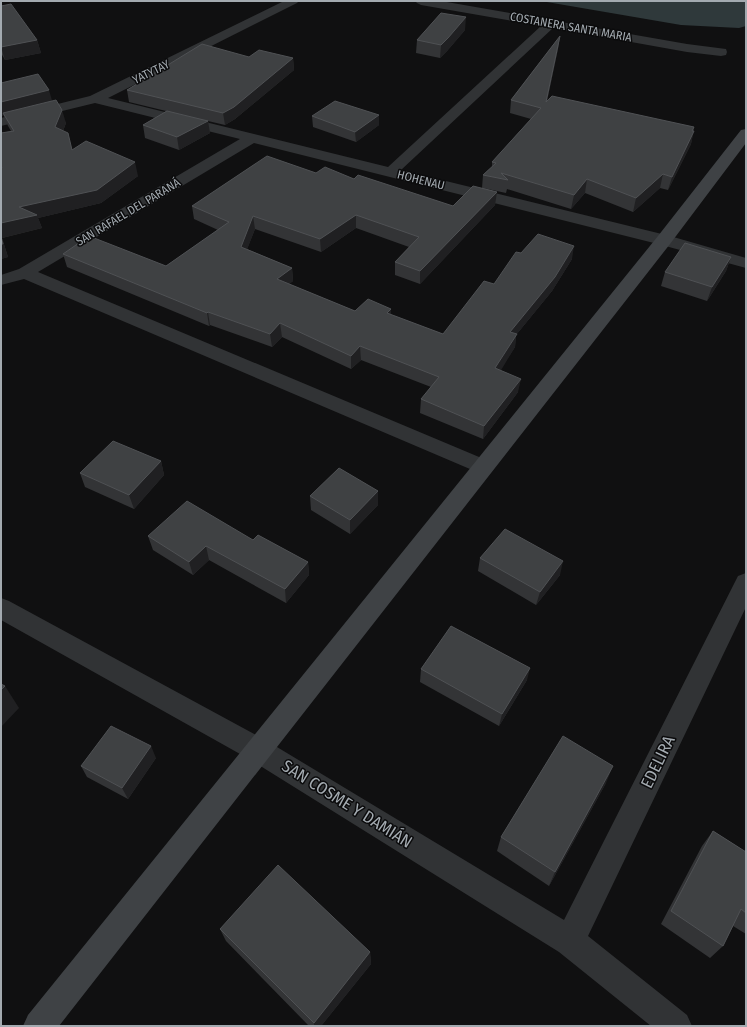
<svg xmlns="http://www.w3.org/2000/svg" width="747" height="1027" font-family="'Fira Sans Condensed',sans-serif">
<style>
.water{fill:#2f393b}
.lines{fill:none;stroke-linecap:round;stroke-linejoin:round}
.minor{fill:#313335;fill-rule:evenodd}
.secondary{fill:#3f4245;fill-rule:evenodd}
.wall{fill:#333436}
.shaded-wall{fill:#202022}
.building{fill:#3f4143;stroke:#4f5154}
.labels{text-anchor:middle;dominant-baseline:central;stroke-width:3;stroke-linejoin:round;paint-order:stroke}
.far-street-label{font-size:12px;fill:#a3aab0;stroke:#0b0b0c}
.near-street-label{font-size:17px;fill:#a3aab0;stroke:#0b0b0c}
</style>
<rect width="100%" height="100%" fill="#101011"/>
<path class="water" d="M541,1H746V26L739,28L681,25Z"/>
<g class="lines">
<g class="minor">
<path d="M284,1H299L297,3L108,98L388,167L541,26L421,5L417,3L415,1H441L687,44L726,49L727,52L726,55L721,56L687,52L553,28L401,170L670,236L746,258V268L658,244L254,143L38,272L491,462L495,467L491,472L484,475L24,279L1,285V275L19,269L240,139L95,103L1,126V118L90,96Z"/>
<path d="M746,573V607L588,936L687,1015L692,1026H651L559,952L249,759L1,620V598L9,601L267,741L564,920L738,576Z"/>
</g>
<path class="secondary" d="M746,129V143L670,244L59,1026H23L28,1015L658,236L741,130Z"/>
</g>
<g class="wall">
<path d="M1,6L37,40L41,53L5,60L1,53Z"/>
<path d="M465,30L447,51L440,58L416,53L417,40Z"/>
<path d="M560,36L558,49L547,101L694,127L691,144L668,190L660,188L633,212L585,193L571,209L507,189L506,193L483,188L497,192L495,205L420,284L395,275V262L409,247L356,228L321,252L255,229L247,249L292,268L293,281L289,284L355,311L391,315L443,334L494,284L521,253L572,259L552,291L516,335L515,347L500,370L518,392L483,439L420,413L421,399L431,387L361,360L351,369L282,337L272,347L210,325L209,326L67,267L63,254L166,266L218,230L194,219L192,206L316,173L354,179L453,206L482,188L483,175L492,167V162L531,119L510,113L511,100Z"/>
<path d="M249,57L293,58L294,70L235,119L225,125L208,121L210,133L179,150L145,138L143,125L166,111L129,102L127,90Z"/>
<path d="M1,83L52,101L66,123L63,131L72,150L138,176L101,203L38,218L42,228L2,238L8,257L1,259V133L11,131L8,126L4,116H2L1,115Z"/>
<path d="M379,115V125L356,142L313,127L312,116Z"/>
<path d="M731,257L726,271L707,301L661,286L665,272Z"/>
<path d="M161,461L164,475L134,509L85,487L80,473Z"/>
<path d="M378,491V505L350,534L311,510L310,496Z"/>
<path d="M148,536L253,540L308,562L309,575L286,603L209,560L193,575L153,550Z"/>
<path d="M480,558L560,575L536,605L478,571Z"/>
<path d="M421,669L527,680L499,726L420,682Z"/>
<path d="M156,758L128,799L87,777L81,766Z"/>
<path d="M606,783L549,886L497,851L501,837Z"/>
<path d="M713,831L746,852V934L733,926L723,946L710,958L661,924L702,846Z"/>
<path d="M220,929L370,952L371,964L321,1026H309L226,941Z"/>
</g>
<g class="shaded-wall">
<path d="M466,17L465,30L447,51L440,58L441,45Z"/>
<path d="M560,36L558,49L544,115L546,102Z"/>
<path d="M37,40L41,53L5,60L1,47Z"/>
<path d="M293,58L294,70L235,119L225,125L223,113Z"/>
<path d="M49,90L53,104L3,113L4,116H2L1,113V102Z"/>
<path d="M62,110L66,123L59,141L55,127Z"/>
<path d="M379,115V125L356,142L355,132Z"/>
<path d="M208,121L210,133L179,150L177,137Z"/>
<path d="M694,127L690,139L694,131L691,144L668,190L672,177Z"/>
<path d="M135,162L138,176L101,203L38,218L42,228L2,238L8,257L1,259V223L19,207Z"/>
<path d="M663,174L660,188L633,212L636,198Z"/>
<path d="M587,179L585,193L571,209L574,195Z"/>
<path d="M497,192L495,205L420,284V271Z"/>
<path d="M356,215V228L321,252L320,239Z"/>
<path d="M253,216L255,229L243,260L241,247Z"/>
<path d="M574,246L572,259L552,291L516,335L515,347L494,382L495,368L510,332Z"/>
<path d="M731,257L726,271L707,301L712,287Z"/>
<path d="M292,268L293,281L278,293L277,279Z"/>
<path d="M391,309V322L387,313Z"/>
<path d="M208,312L210,325L209,326L207,313Z"/>
<path d="M280,323L282,337L272,347L270,334Z"/>
<path d="M360,346L361,360L351,369V356Z"/>
<path d="M521,379L518,392L483,439L484,426Z"/>
<path d="M161,461L164,475L134,509L129,495Z"/>
<path d="M378,491V505L350,534V520Z"/>
<path d="M206,546L209,560L193,575L189,562Z"/>
<path d="M563,561L560,575L536,605L540,592Z"/>
<path d="M308,562L309,575L286,603L285,589Z"/>
<path d="M530,668L527,680L499,726L502,714Z"/>
<path d="M5,686L19,708L1,727V690Z"/>
<path d="M151,746L156,758L128,799L122,788Z"/>
<path d="M613,766L606,783L549,886L555,872Z"/>
<path d="M370,952L371,964L321,1026H314V1023Z"/>
</g>
<g class="building">
<path d="M11,4L37,40L1,47V6Z"/>
<path d="M441,13L466,17L448,38L441,45L417,40Z"/>
<path d="M560,36L546,102L552,96L694,127L692,131H694L672,177L663,174L636,198L587,179L574,195L501,173L508,180L483,175L496,163L492,162L541,108L511,100Z"/>
<path d="M202,44L249,57L259,50L293,58L234,107L223,113L127,90Z"/>
<path d="M38,74L49,90L1,102V83Z"/>
<path d="M56,100L62,110L55,127L68,133L72,150L86,141L135,162L97,190L19,207L37,215L1,223V168H2L1,166V133L14,131L3,113Z"/>
<path d="M335,101L379,115L355,132L312,116Z"/>
<path d="M167,111L208,121L177,137L143,125Z"/>
<path d="M267,156L316,173L325,167L354,179L358,175L453,206L473,186L497,192L420,271L395,262L419,237L356,215L320,239L253,216L241,247L292,268L277,279L355,311L368,299L391,309L387,313L443,334L484,281L494,284L516,252L521,253L538,234L574,246L555,277L510,332L517,334L495,368L521,379L484,426L421,399L439,377L360,346L351,356L280,323L270,334L208,312L207,313L63,254L89,236L166,266L229,222L192,206Z"/>
<path d="M1,237L3,244H1Z"/>
<path d="M685,243L731,257L712,287L665,272Z"/>
<path d="M113,441L161,461L129,495L80,473Z"/>
<path d="M339,468L378,491L350,520L310,496Z"/>
<path d="M187,501L253,540L258,535L308,562L285,589L206,546L189,562L148,536Z"/>
<path d="M505,529L563,561L540,592L480,558Z"/>
<path d="M451,626L530,668L502,714L421,669Z"/>
<path d="M1,684L5,686L1,690Z"/>
<path d="M111,726L151,746L122,788L81,766Z"/>
<path d="M563,736L613,766L555,872L501,837Z"/>
<path d="M713,831L746,852V913L741,909L723,946L671,911Z"/>
<path d="M278,865L370,952L314,1023L220,929Z"/>
</g>
<g class="labels">
<g class="far-street-label">
<text transform="translate(571 27) rotate(10)">COSTANERA SANTA MARIA</text>
<text transform="translate(151 72) rotate(-26)">YATYTAY</text>
<text transform="translate(421 180) rotate(14)">HOHENAU</text>
<text transform="translate(128 212) rotate(-31)">SAN RAFAEL DEL PARANÁ</text>
</g>
<g class="near-street-label">
<text transform="translate(658 762) rotate(-64)">EDELIRA</text>
<text transform="translate(347 804) rotate(32)">SAN COSME Y DAMIÁN</text>
</g>
</g>
<rect width="747" height="1027" fill="none" stroke="#a3aab0" stroke-width="4"/>
</svg>
